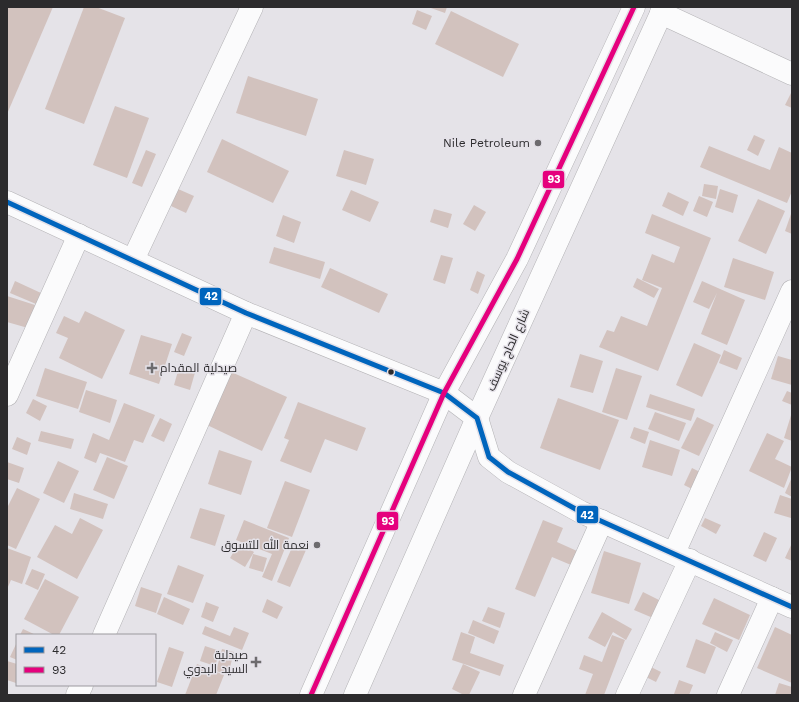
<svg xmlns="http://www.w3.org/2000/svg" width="799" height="702" font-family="'Work Sans',Cairo,sans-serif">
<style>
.building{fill:#d2c2be}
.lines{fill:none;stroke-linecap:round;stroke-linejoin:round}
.minor-casing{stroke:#b4b3b6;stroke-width:23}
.major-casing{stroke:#b4b3b6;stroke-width:23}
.minor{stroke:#fbfbfc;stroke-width:22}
.major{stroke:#fbfbfc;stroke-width:22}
.bus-1-casing{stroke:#e5e2e9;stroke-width:8}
.bus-2-casing{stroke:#e5e2e9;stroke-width:8}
.bus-1{stroke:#0065bd;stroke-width:5}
.bus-2{stroke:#e5007d;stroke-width:5}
.poi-dot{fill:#6d6b6e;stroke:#e5e2e9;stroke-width:1.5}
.bus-dot{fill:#2c2b2d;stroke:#e5e2e9;stroke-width:1.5}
.labels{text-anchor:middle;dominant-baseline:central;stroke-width:3;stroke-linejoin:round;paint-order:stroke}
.poi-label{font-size:12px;fill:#2c2b2d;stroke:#e5e2e9;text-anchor:end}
.street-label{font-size:12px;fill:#2c2b2d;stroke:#e5e2e9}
.line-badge{stroke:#e5e2e9;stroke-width:1.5}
.badge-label{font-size:11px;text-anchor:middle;font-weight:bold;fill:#fff}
</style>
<rect width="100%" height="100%" fill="#e5e3e8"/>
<g class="building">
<path d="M7,7H53L7,114Z"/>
<path d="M84,7H96L125,18L84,124L45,109Z"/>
<path d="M428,7H447L445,13Z"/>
<path d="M417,10L432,16L426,30L412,24Z"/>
<path d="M451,11L519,44L503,77L435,44Z"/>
<path d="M248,76L318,99L306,136L236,113Z"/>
<path d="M792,91V108L785,105Z"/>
<path d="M115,106L149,118L127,178L93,165Z"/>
<path d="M754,135L765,140L758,156L747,150Z"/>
<path d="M222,139L289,171L273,203L207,172Z"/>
<path d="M709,146L770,170L779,147L792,153V191L787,203L700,167Z"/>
<path d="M146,150L156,154L142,187L132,183Z"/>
<path d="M344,150L374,159L366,185L336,176Z"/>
<path d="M704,184L718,186L716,199L702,196Z"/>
<path d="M178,189L194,196L186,213L171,206Z"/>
<path d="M720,189L738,195L733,213L715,207Z"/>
<path d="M351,190L379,202L370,222L342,210Z"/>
<path d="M668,192L689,202L683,216L662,206Z"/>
<path d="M699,196L713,202L707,217L693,211Z"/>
<path d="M758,199L785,211L766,254L738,241Z"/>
<path d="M474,205L486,212L475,231L463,224Z"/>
<path d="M434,209L452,214L448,228L430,222Z"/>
<path d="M652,214L711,238L658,371L599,347L607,330L614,332L621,316L647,326L662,288L642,280L652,254L674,263L680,247L645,233Z"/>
<path d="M791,214H792V234L785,231Z"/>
<path d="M283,215L301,222L294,243L276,236Z"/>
<path d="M274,247L325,262L320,279L269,263Z"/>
<path d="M441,255L453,258L445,284L433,280Z"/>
<path d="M733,258L774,272L765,300L724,287Z"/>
<path d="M330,268L388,294L379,313L321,287Z"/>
<path d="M477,271L485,275L478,294L470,290Z"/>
<path d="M637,278L659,289L654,298L633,287Z"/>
<path d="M15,281L41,293L36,304L10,293Z"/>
<path d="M702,281L745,300L727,345L701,334L717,293L709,309L693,302Z"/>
<path d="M7,296L35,305L28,328L7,322Z"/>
<path d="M85,311L125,330L102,379L59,358L68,338L56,333L64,316L79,323Z"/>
<path d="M182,333L192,337L184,356L174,352Z"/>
<path d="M141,335L172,344L159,384L129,374Z"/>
<path d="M694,343L721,355L702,397L676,385Z"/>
<path d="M724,350L742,358L737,370L719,363Z"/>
<path d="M580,354L603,361L593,393L570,387Z"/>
<path d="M778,356L792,360V385L771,379Z"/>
<path d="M180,364L196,369L190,390L174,385Z"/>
<path d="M45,368L87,382L78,409L36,396Z"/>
<path d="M616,368L642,376L627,420L602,412Z"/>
<path d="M229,371L287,397L262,451L205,424Z"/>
<path d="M86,390L117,400L110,423L79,412Z"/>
<path d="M787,391L792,393V405L782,401Z"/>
<path d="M650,394L695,409L691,421L646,407Z"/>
<path d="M558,398L619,420L600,470L540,448Z"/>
<path d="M33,399L47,406L40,421L26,413Z"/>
<path d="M298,402L366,428L357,451L325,439L311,473L280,461L289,440L284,438Z"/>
<path d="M124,403L155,415L143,443L134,440L125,462L100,453L96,463L84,458L93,433L109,440Z"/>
<path d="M655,412L686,423L679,441L648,429Z"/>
<path d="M792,412V441L784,438Z"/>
<path d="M697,417L714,425L699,456L681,448Z"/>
<path d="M160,418L172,424L164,442L151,436Z"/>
<path d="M634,427L649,432L645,444L630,438Z"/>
<path d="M41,431L74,439L71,449L38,441Z"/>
<path d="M767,433L784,441L775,459L792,467L784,488L749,471Z"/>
<path d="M17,437L31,443L27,455L12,449Z"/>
<path d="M650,440L680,450L672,476L642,467Z"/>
<path d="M219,450L252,461L241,495L208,484Z"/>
<path d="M107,457L128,466L114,499L93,490Z"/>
<path d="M58,461L79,471L64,503L43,493Z"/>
<path d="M7,462L24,468L19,483L7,479Z"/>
<path d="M692,468L704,474L696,491L684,485Z"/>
<path d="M792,477V497L785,493Z"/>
<path d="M285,481L310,490L292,537L267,528Z"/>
<path d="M17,488L40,499L16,549L7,545V508Z"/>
<path d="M74,493L108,504L103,519L70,509Z"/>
<path d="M780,495L792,499L791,518L774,513Z"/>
<path d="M200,508L225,515L215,546L190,538Z"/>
<path d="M80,518L103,530L77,579L37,557L55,525L72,534Z"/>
<path d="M705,518L721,525L716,534L701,526Z"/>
<path d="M244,520L289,538L272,581L262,577L272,554L236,540Z"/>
<path d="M543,520L563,528L557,542L577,551L571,565L552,557L535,597L515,589Z"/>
<path d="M764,532L777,538L766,562L753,556Z"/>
<path d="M239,543L254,552L245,567L230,558Z"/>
<path d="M792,543V561L785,558Z"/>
<path d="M293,545L306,550L290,587L277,582Z"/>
<path d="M7,548L31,557L22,584L11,580L7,589Z"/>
<path d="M604,551L641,563L629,604L591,593Z"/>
<path d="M253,554L267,558L263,572L249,568Z"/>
<path d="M178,565L204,575L193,603L167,594Z"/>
<path d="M32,569L45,574L38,590L25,584Z"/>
<path d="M45,579L79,597L59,635H54L24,619Z"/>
<path d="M141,587L162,594L156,613L135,606Z"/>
<path d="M643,592L661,601L653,618L634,610Z"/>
<path d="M164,597L190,609L183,625L157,614Z"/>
<path d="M714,598L750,615L739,640L702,624Z"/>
<path d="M267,599L283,607L277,619L262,612Z"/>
<path d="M206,602L219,607L213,622L201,617Z"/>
<path d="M488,607L505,613L500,628L482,621Z"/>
<path d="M602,612L632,629L626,640L613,632L605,647L588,638Z"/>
<path d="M473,620L499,631L494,644L468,633Z"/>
<path d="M205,626L230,636L234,627L249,633L242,650L202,634Z"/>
<path d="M775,627L792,635V683L757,668Z"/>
<path d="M23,629L36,635H20Z"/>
<path d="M461,632L475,637L470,653L504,665L500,676L452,660Z"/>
<path d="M715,632L733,640L727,652L710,643Z"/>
<path d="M612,635L625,640L604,695H585L593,674L579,669L584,655L602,662Z"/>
<path d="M696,639L716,647L705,674L686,667Z"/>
<path d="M17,642V660L10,657Z"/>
<path d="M205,646L220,651L215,666L200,661Z"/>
<path d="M169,647L184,652L172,687L157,682Z"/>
<path d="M222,649L234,652L228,675L216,671Z"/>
<path d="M7,661L17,664L16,683L7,680Z"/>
<path d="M197,664L224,675L216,695H185Z"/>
<path d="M463,664L480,672L469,695H464L452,689Z"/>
<path d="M647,665L661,672L656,682L642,675Z"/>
<path d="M679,680L693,685L689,695L674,694Z"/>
<path d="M779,683L792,687V695H775Z"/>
</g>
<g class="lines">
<defs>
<g id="minor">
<path d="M661,13L792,74"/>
<path d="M7,202L246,313L444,393L477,418L489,457L508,472L581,512L792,607"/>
<path d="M133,260L252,7"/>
<path d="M7,395L79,235"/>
<path d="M674,553L792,291"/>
<path d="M104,635L246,313"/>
<path d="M77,695L82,685"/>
<path d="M524,695L602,521"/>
<path d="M627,695L690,560"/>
<path d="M728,695L772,598"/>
</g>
<g id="major">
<path d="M311,695L444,393L517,259L634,7"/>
<path d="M355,695L477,418L664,7"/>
</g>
</defs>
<use href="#minor" class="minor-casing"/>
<use href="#major" class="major-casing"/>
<use href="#minor" class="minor"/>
<use href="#major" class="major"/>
<defs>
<path id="bus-1" d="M7,202L246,313L444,393L477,418L489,457L508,472L581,512L792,607"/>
<path id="bus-2" d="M311,695L444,393L517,259L634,7"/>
</defs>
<use href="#bus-1" class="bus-1-casing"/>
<use href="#bus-2" class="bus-2-casing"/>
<use href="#bus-1" class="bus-1"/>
<use href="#bus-2" class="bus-2"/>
</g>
<g class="poi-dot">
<circle cx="538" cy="143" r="4"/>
<path d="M150 362h4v4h4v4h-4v4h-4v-4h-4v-4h4z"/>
<circle cx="317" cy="545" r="4"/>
<path d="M254 656h4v4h4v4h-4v4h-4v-4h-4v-4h4z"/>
</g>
<circle class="bus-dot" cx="391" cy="372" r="3.5"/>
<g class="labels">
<g class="poi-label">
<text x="530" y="143">Nile Petroleum</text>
<text x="160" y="368" text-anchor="start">صيدلية المقدام</text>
<text x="309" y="545">نعمة الله للتسوق</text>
<text x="248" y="655">صيدلية<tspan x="248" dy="14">السيد البدوي</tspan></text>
</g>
<g class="street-label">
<text transform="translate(508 350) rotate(-66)">شارع الحاج يوسف</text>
</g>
</g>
<g class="line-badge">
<rect x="542" y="170" width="23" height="19" rx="4" fill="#e5007d"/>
<rect x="199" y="287" width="23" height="19" rx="4" fill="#0065bd"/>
<rect x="576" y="505" width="23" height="19" rx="4" fill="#0065bd"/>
<rect x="376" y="511" width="23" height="20" rx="4" fill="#e5007d"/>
</g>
<g class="badge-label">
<text x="554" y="183">93</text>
<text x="211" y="300">42</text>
<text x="587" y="519">42</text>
<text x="388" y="525">93</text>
</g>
<rect width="799" height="702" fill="none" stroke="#2c2b2d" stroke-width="16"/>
<rect x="16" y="634" width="140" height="52" fill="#e5e2e9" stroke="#9b999e"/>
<rect x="24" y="647" width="20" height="6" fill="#0065bd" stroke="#9b999e"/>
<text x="52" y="654" font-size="12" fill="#2c2b2d">42</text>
<rect x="24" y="667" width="20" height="6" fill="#e5007d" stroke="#9b999e"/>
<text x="52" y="674" font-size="12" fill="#2c2b2d">93</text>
</svg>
